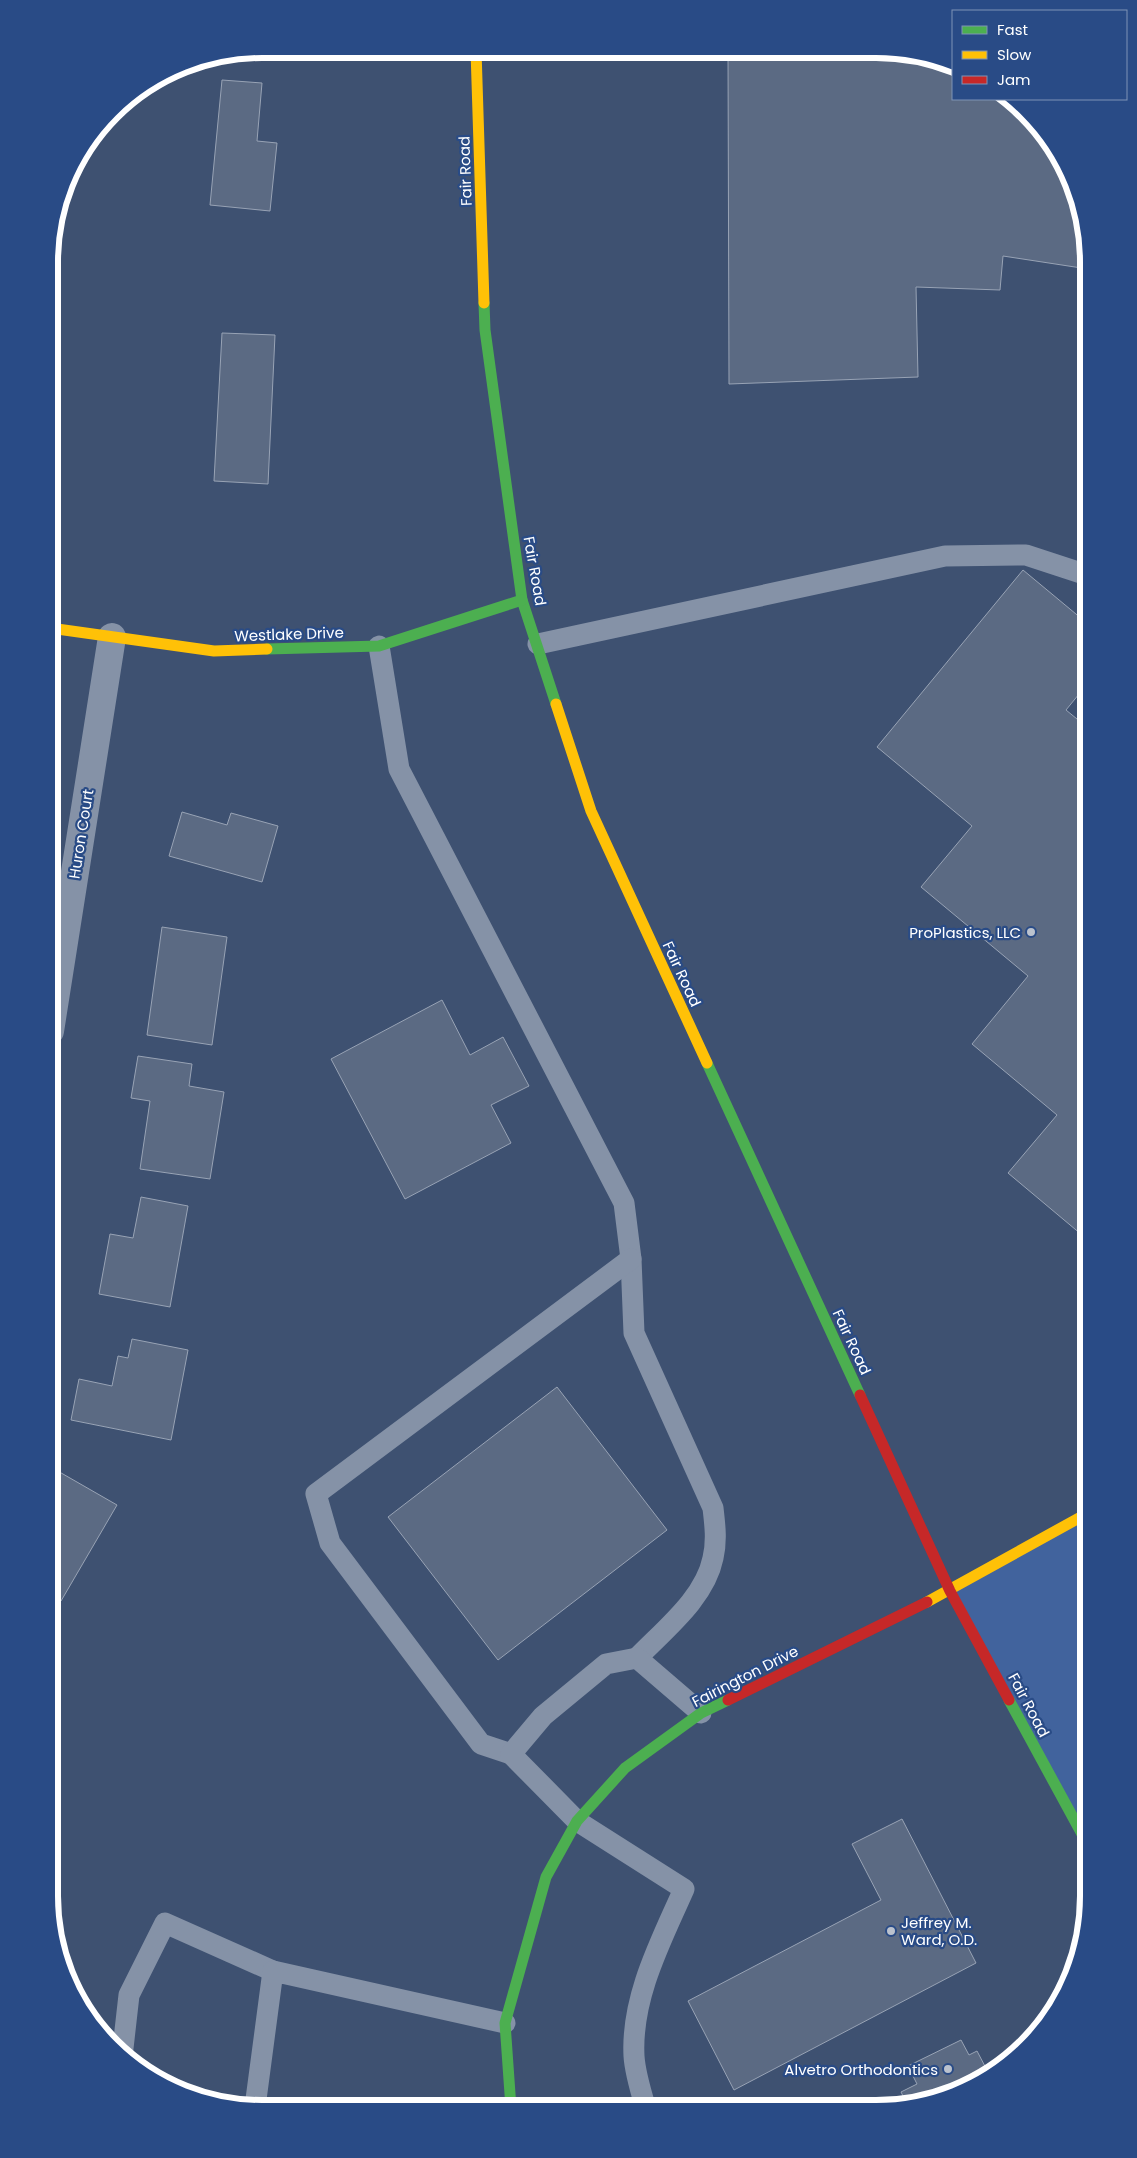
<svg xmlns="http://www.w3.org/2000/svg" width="1137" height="2158" font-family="Poppins,sans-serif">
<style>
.green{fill:#41639d}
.building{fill:#5b6a83;stroke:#98a3b5}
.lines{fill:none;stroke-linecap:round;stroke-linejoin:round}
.lane{stroke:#8592a7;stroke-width:21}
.street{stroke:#8592a7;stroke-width:28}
.fast{stroke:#4caf50;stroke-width:11}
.slow{stroke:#ffc107;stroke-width:11}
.jam{stroke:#c62828;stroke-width:11}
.poi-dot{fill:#bbc2cd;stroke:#294b86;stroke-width:2}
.labels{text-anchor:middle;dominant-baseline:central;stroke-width:4.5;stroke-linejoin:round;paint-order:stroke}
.street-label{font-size:15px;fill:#fff;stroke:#294b86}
.poi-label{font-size:15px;fill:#fff;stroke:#294b86;text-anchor:end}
.rim{fill:none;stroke:#fff;stroke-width:6}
</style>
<rect width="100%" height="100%" fill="#3e5171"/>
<path class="green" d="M1088,1513V1845L950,1591Z"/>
<g class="building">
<path d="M728,52L916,53L953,65V99H1011L1052,144L1077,194L1088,269L1003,256L1000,290L916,287L918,377L729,384Z"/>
<path d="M222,80L262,83L257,141L277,143L270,211L210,205Z"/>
<path d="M222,333L275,335L268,484L214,481Z"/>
<path d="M1023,570L1088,624V683L1066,710L1088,728V1240L1008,1173L1057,1115L972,1044L1028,976L921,887L972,826L877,747Z"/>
<path d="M182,812L227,825L231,813L278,826L262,882L169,856Z"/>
<path d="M162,927L227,937L212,1045L147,1035Z"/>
<path d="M442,1000L470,1055L503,1037L529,1086L491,1105L511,1143L405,1199L331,1059Z"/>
<path d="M138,1056L192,1064L189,1086L224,1092L210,1179L140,1169L150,1101L131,1098Z"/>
<path d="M141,1197L188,1206L170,1307L99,1294L110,1234L133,1238Z"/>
<path d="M132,1339L188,1350L171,1440L71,1420L79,1379L112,1386L118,1356L128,1358Z"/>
<path d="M557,1387L667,1530L498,1660L388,1517Z"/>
<path d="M49,1466L117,1505L61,1601L49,1594Z"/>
<path d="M902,1819L976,1963L734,2090L688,2001L881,1900L852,1844Z"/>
<path d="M961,2040L969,2055L977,2051L988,2072L1002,2066L994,2073L943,2098L907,2104L901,2092L917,2084L908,2066Z"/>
</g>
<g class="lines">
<g class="lane">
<path d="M538,644L945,556L1026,555L1084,574L1088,577"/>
<path d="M379,646L399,769L624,1203L631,1259L634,1333L713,1508C715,1525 717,1541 713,1558C705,1598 665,1629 637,1658"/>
<path d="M511,1754L481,1744L330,1543L316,1494L631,1259"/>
<path d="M122,2057L129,1995L165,1923L273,1971"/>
<path d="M255,2107L273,1971L505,2023"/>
<path d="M646,2109C641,2092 635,2073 634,2056C631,1997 661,1941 684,1889L577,1821L511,1754L543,1716L606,1664L637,1658L701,1713"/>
</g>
<path class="street" d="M50,1031L112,637"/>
<g class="fast">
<path d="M484,303L485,330L522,600L556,704"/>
<path d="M267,649L379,646L522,600"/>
<path d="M707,1063L860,1395"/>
<path d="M1009,1700L1088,1845"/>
<path d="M511,2108L505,2023L546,1877L577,1821L625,1768L701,1713L728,1700"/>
</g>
<g class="slow">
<path d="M476,50L484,303"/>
<path d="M50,628L214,651L267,649"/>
<path d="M556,704L591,811L707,1063"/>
<path d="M927,1602L1088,1513"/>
</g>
<g class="jam">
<path d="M860,1395L950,1591L1009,1700"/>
<path d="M728,1700L927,1602"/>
</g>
</g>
<g class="poi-dot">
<circle cx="1031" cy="932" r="5"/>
<circle cx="891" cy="1931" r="5"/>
<circle cx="948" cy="2069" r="5"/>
</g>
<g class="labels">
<g class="street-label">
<text transform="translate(465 171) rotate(-92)">Fair Road</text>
<text transform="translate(535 571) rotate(80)">Fair Road</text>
<text transform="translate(289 634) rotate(-2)">Westlake Drive</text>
<text transform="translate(81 834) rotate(-81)">Huron Court</text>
<text transform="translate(682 974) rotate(65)">Fair Road</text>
<text transform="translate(852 1342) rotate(65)">Fair Road</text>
<text transform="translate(745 1676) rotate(-27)">Fairington Drive</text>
<text transform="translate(1029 1705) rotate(62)">Fair Road</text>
</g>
<g class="poi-label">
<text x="1021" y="932">ProPlastics, LLC</text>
<text x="901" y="1922" text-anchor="start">Jeffrey M.<tspan x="901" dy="17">Ward, O.D.</tspan></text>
<text x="938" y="2069">Alvetro Orthodontics</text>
</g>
</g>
<path d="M0 0H1137V2158H0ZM262 58H876A204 204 0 0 1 1080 262V1896A204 204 0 0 1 876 2100H262A204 204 0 0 1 58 1896V262A204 204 0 0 1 262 58Z" fill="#294b86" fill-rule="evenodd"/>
<path class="rim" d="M262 58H876A204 204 0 0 1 1080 262V1896A204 204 0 0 1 876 2100H262A204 204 0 0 1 58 1896V262A204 204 0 0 1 262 58Z"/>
<rect x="952" y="10" width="175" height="90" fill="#294b86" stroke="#7f93b6"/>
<rect x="962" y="26" width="25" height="8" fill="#4caf50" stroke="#7f93b6"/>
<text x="997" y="35" font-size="15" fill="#ffffff">Fast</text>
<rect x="962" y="51" width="25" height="8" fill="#ffc107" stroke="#7f93b6"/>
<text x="997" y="60" font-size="15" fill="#ffffff">Slow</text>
<rect x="962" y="76" width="25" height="8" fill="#c62828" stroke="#7f93b6"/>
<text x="997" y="85" font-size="15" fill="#ffffff">Jam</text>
</svg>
